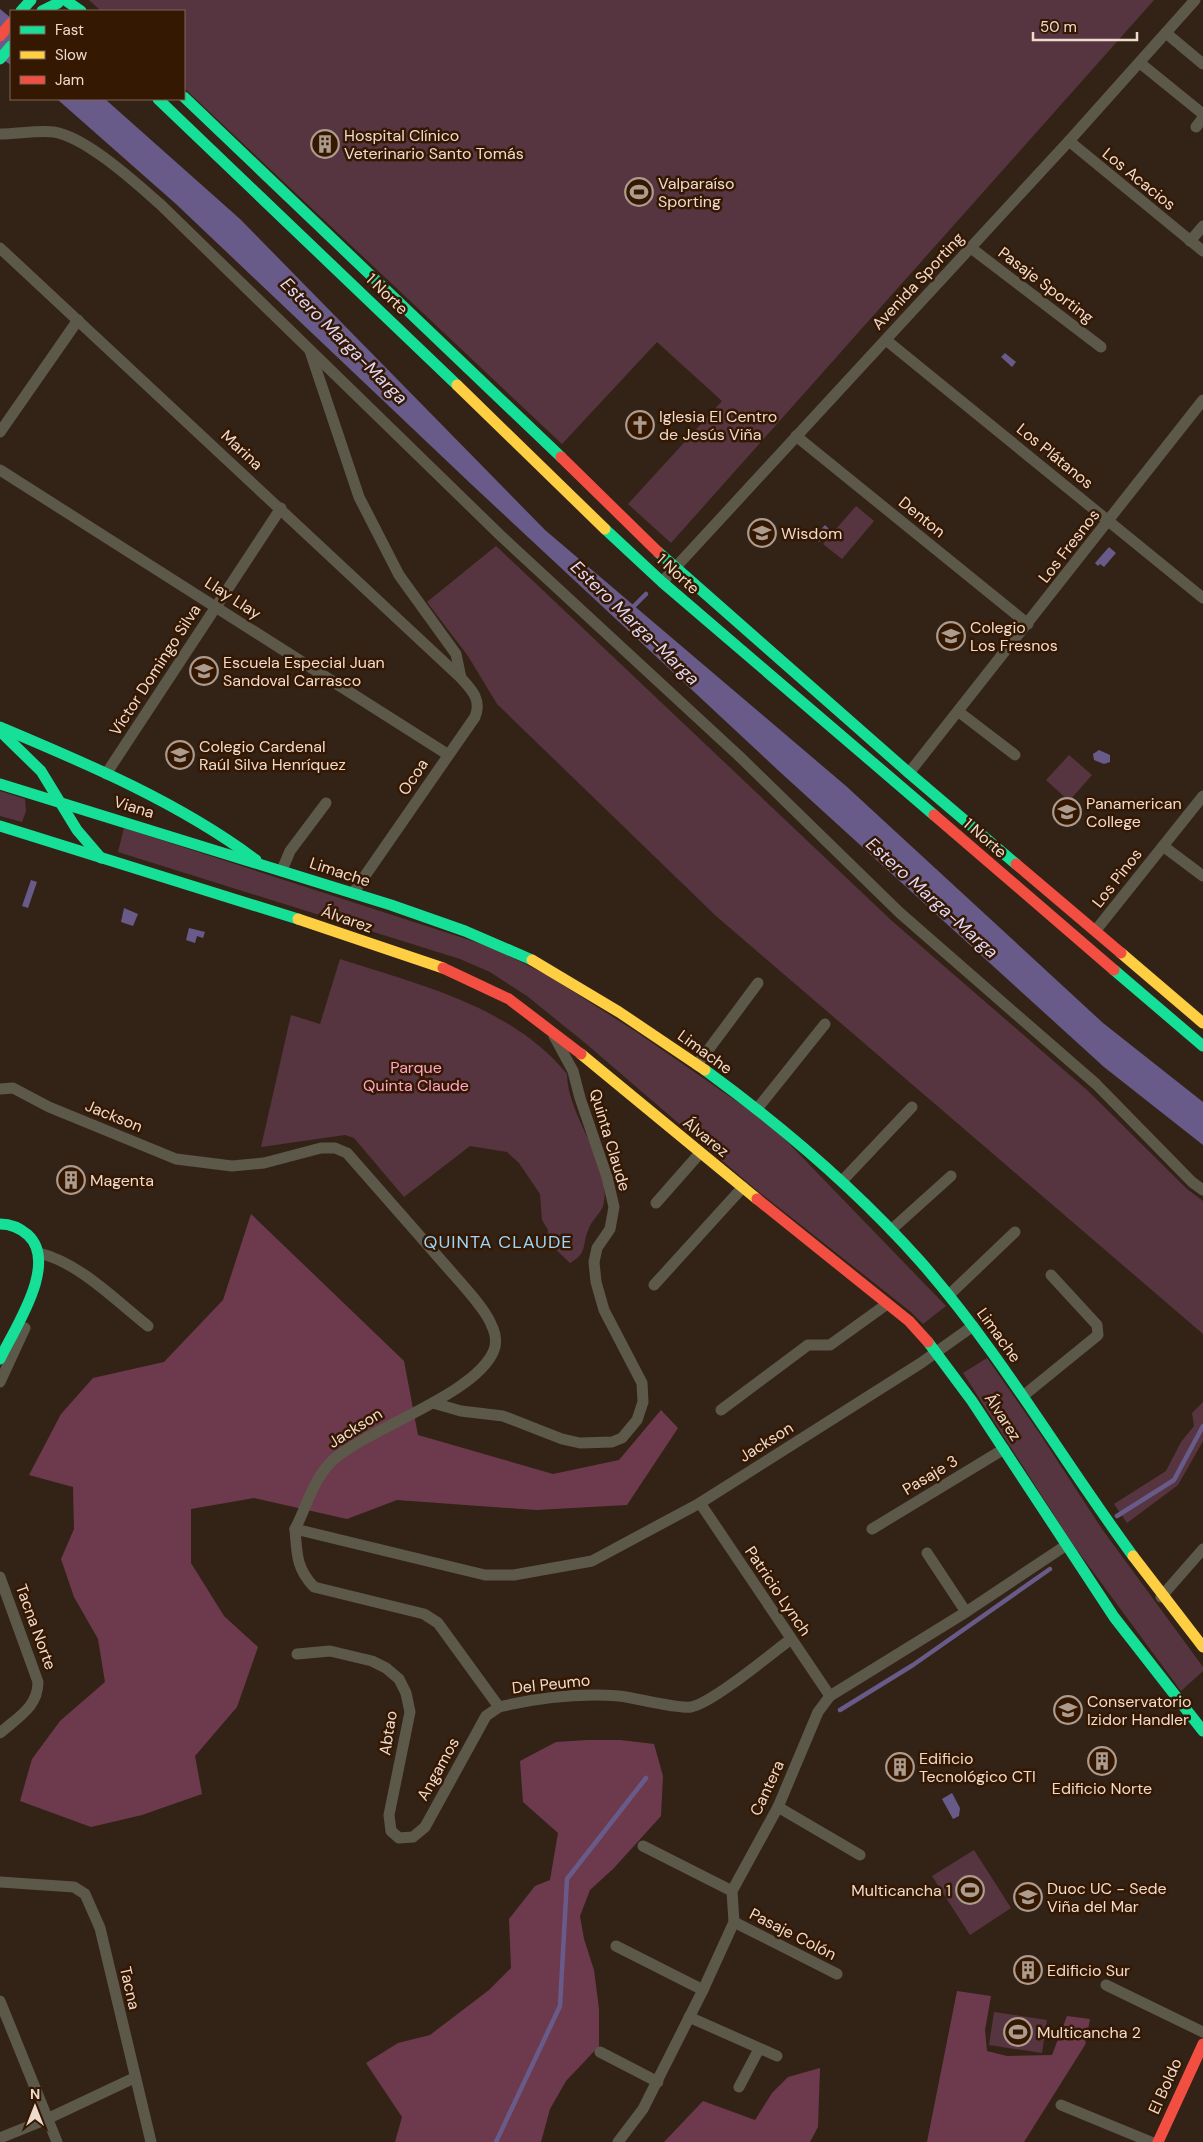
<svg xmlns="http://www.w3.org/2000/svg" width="1203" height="2142" font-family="'DM Sans',sans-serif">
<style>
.green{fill:#573540}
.forest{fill:#6d3a4d}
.water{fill:#695b89}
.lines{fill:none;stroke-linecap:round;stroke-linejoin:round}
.stream{stroke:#695b89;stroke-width:4.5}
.street{stroke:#5c594b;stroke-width:11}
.fast{stroke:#16e098;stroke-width:11}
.slow{stroke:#ffcf43;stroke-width:11}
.jam{stroke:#f24e42;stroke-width:11}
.labels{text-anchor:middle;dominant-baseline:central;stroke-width:5;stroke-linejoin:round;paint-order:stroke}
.poi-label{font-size:16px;fill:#efdbce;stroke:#351802;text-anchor:start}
.street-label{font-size:16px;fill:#efdbce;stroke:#351802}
.park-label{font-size:16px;fill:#fea6c8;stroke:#351802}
.water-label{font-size:18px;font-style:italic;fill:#ddd7f7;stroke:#351802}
.neighbourhood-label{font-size:18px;letter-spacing:1px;fill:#9ad6fa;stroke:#351802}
</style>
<rect width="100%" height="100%" fill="#332317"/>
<g class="green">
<path d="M89,0H1154L671,543L628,504L722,401L657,342L562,444L184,88V11H101Z"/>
<path d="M856,506L874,521L842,559L823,544Z"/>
<path d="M496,546L892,921L1088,1091L1187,1189L1203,1201V1334L716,916L497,704L468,656L427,602Z"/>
<path d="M1069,755L1092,775L1069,801L1046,780Z"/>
<path d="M0,791L25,799L26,811L22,822L0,816Z"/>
<path d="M124,828L491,947L547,975L635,1031L771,1125L946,1306L923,1324L911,1312L754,1188L584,1042L527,996L490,972L460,959L118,852Z"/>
<path d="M340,959C420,985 511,1006 567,1074C567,1117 614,1166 603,1206C600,1214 592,1220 589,1228C581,1245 589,1252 570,1263L547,1241L548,1230L542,1220L540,1194L519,1163L507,1152L470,1146L404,1197L354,1138L345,1135L261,1147L291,1015L320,1024Z"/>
<path d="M987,1358L1038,1431L1102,1529L1203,1667V1671L1181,1691L1074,1546L963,1373Z"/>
<path d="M1203,1402V1441L1178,1485L1127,1523L1114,1504L1166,1471L1181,1442L1194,1426L1192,1413Z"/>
<path d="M974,1850L1011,1908L970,1935L932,1876Z"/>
<path d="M994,2012L1047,2020L1042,2053L989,2045Z"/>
</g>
<g class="forest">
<path d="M251,1214L404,1361L418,1435L553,1474L619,1460L661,1410L678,1428L627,1505L536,1510L397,1500L347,1519L254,1498L191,1509V1563L224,1616L258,1647L237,1707L195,1756L202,1794L142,1815L91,1827L20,1801L32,1759L60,1721L105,1682L98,1639L74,1597L61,1559L74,1529L73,1487L29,1475L61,1414L93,1378L164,1362L223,1300Z"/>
<path d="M587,1740H620L654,1744L663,1776L661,1816L614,1868L590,1890L580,1916L584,1939L594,1970L599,2009V2046L566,2081L550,2109L541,2142H395L402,2117L366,2063L398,2043L430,2035L489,1990L511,1968L509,1919L535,1886L550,1880L558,1833L523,1802L520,1761L556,1742Z"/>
<path d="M957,1991L991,1996L985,2030L987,2051L1007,2056L1052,2055L1067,2016L1090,2019L1085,2045L1024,2142H927Z"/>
<path d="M820,2068L818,2127L810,2142H664L703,2101L755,2120L772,2093L788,2077Z"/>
</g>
<g class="water">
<path d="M0,9L11,18V65L0,58Z"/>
<path d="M57,99H105L240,219L545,530L846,786L1103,1023L1203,1102V1145L1104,1067L780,772L470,483L176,204Z"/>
<path d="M1005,353L1016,362L1012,367L1001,357Z"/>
<path d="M825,525L830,530L819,542L814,537Z"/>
<path d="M1109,547L1116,553L1104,567L1100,564L1098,566L1095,563Z"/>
<path d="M1099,750L1110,755V762L1104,764L1094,760L1093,754Z"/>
<path d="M31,880L37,882L28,908L22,906Z"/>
<path d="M124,908L138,914L133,926L121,922Z"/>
<path d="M189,928L205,932L203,938L197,936L195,943L186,940Z"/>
<path d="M952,1793L960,1808L959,1816L953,1819L942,1799Z"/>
</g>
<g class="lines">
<g class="stream">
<path d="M631,609L646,594"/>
<path d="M1117,1516L1174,1480L1203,1426"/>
<path d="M840,1710L913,1665L1050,1569"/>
<path d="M496,2142L560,2006L567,1879L646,1778"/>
</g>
<g class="street">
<path d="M1166,33L1203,64"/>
<path d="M1140,63L1203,114"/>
<path d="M1196,127L1203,118"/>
<path d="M0,134C17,134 38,130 54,132C86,137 136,183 160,204L500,535L739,756L900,913L1096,1084L1192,1182L1203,1190"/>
<path d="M1069,141L1203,251"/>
<path d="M1190,241L1203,226"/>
<path d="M0,248L461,678C472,690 482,700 475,717L353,893"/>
<path d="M971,248L1101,347"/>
<path d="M886,340L1203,598"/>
<path d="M310,351L359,497L399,575L456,654L461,678"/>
<path d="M0,432L78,320"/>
<path d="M796,436L1028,624"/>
<path d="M0,470L447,754"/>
<path d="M662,582L1069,141L1195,0"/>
<path d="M959,712L1015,755"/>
<path d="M909,773L1203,400"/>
<path d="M106,774L281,508"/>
<path d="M1163,846L1203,876"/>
<path d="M282,870L290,851L326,803"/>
<path d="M1096,930L1203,796"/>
<path d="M697,1065L758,983"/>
<path d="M0,1089L13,1088L49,1107L176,1159L232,1166L264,1163L321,1148H335L347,1153C380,1191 414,1229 447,1267C459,1281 485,1308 491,1324C495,1332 497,1342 494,1350C477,1394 371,1427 333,1460C313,1479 307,1506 295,1529"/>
<path d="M757,1109L825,1024"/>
<path d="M842,1181L912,1107"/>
<path d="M656,1203L700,1153"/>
<path d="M891,1230L951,1176"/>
<path d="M39,1253C80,1263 115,1300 148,1326"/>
<path d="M654,1285L743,1187"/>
<path d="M949,1295L1015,1232"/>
<path d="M0,1382L25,1328"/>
<path d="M1023,1396L1098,1335L1097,1325L1051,1275"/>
<path d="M433,1403L461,1411L503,1416L562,1439L580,1443L612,1442L622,1438L637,1420L643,1402L642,1383L604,1310L596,1282L594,1262L597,1248L610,1229L614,1207L607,1177L580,1098L573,1071L554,1036"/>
<path d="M721,1410L808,1345H830L887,1304"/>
<path d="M700,1503L830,1696"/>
<path d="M295,1529L485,1575H514L592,1561L700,1503L921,1363L973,1326"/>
<path d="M295,1529C297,1554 296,1568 314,1587L424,1614L438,1623L499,1707C537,1698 580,1693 619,1696C637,1698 676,1709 691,1707C711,1704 771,1654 791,1639"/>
<path d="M872,1529L1004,1449"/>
<path d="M927,1553L966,1612"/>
<path d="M0,1577L38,1682C38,1707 18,1717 0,1733"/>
<path d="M1161,1597L1203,1549"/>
<path d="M297,1654L330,1651L372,1661L386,1668L399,1679L406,1693L410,1712L389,1815L391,1831L399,1838L413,1837L425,1827L486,1716L499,1707"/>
<path d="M778,1807L860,1855"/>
<path d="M643,1846L732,1891"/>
<path d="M0,1882L74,1887L85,1894L100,1928L151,2142"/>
<path d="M734,1922L837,1974"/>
<path d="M616,1946L703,1990"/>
<path d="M1106,1985L1203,2032"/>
<path d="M0,2001L57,2142"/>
<path d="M689,2017L777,2056"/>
<path d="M600,2052L658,2082"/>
<path d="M739,2087L759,2049"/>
<path d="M1061,2105L1151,2142"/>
<path d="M0,2138L47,2119L134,2078"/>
<path d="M618,2142L643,2109L703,1990L734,1922L732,1891L778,1807L818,1712L830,1696L966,1612L1065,1546"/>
</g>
<g class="fast">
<path d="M65,0L81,11"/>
<path d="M21,11L31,0"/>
<path d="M42,11L58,3"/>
<path d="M0,59L11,46"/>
<path d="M184,97L561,457"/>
<path d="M158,99L457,385"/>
<path d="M605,529L662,582L934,815"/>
<path d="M658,552L909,773L1016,864"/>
<path d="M0,727C88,764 180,803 256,860"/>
<path d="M2,733L41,771L77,830L101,858"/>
<path d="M0,784L391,905L465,931L532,960"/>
<path d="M0,826L298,919"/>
<path d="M1114,970L1203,1046"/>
<path d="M705,1070C783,1127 856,1189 920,1261C1000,1352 1061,1458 1133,1556"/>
<path d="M0,1224C11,1224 20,1228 28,1235C59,1264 14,1329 0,1359"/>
<path d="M928,1342L972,1401L1114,1617L1203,1731"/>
</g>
<g class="slow">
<path d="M457,385L605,529"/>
<path d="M298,919L443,968"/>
<path d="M1121,953L1203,1023"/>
<path d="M532,960L619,1012L705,1070"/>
<path d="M581,1054L757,1199"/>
<path d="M1133,1556L1203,1647"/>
</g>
<g class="jam">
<path d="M0,36L11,23"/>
<path d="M561,457L658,552"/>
<path d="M934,815L1114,970"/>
<path d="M1016,864L1121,953"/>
<path d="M443,968L509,999L581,1054"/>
<path d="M757,1199L909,1321L928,1342"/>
<path d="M1158,2142L1203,2044"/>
</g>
</g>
<defs>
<symbol id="building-ring" viewBox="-11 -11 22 22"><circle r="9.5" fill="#351802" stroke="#ad9b8e" stroke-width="1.5"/><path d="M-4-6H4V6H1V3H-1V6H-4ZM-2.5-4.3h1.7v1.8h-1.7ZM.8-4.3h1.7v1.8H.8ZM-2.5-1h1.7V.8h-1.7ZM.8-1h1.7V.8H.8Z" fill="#ad9b8e"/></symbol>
<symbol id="stadium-ring" viewBox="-11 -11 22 22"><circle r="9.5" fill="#351802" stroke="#ad9b8e" stroke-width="1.5"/><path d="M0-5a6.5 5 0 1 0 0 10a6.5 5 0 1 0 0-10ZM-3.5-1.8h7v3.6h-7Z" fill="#ad9b8e"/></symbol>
<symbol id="church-ring" viewBox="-11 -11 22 22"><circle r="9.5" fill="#351802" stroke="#ad9b8e" stroke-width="1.5"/><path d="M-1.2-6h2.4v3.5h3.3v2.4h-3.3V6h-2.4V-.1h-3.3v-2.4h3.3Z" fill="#ad9b8e"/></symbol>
<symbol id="school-ring" viewBox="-11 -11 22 22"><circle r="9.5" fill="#351802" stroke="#ad9b8e" stroke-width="1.5"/><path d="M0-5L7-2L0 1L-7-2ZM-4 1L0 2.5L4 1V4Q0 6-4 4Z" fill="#ad9b8e"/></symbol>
<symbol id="university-ring" viewBox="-11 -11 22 22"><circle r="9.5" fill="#351802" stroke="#ad9b8e" stroke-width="1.5"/><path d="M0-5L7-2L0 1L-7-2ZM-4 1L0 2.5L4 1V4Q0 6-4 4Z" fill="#ad9b8e"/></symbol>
</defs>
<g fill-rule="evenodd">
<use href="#building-ring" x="309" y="128" width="32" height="32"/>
<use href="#stadium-ring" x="623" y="176" width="32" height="32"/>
<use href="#church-ring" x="624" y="409" width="32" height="32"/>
<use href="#school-ring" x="746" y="517" width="32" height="32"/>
<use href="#school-ring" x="935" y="620" width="32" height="32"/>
<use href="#school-ring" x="188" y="655" width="32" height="32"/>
<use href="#school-ring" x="164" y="739" width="32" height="32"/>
<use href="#school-ring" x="1051" y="796" width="32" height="32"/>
<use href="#building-ring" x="55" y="1164" width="32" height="32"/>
<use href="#school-ring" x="1052" y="1694" width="32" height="32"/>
<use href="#building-ring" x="1086" y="1745" width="32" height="32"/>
<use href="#building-ring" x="884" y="1751" width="32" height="32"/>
<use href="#stadium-ring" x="954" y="1874" width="32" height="32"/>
<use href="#university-ring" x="1012" y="1881" width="32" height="32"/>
<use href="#building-ring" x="1012" y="1954" width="32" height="32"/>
<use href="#stadium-ring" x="1002" y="2016" width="32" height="32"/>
</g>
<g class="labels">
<g class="poi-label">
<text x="344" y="135">Hospital Clínico<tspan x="344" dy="18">Veterinario Santo Tomás</tspan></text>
<text x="658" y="183">Valparaíso<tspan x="658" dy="18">Sporting</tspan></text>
<text x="659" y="416">Iglesia El Centro<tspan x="659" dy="18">de Jesús Viña</tspan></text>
<text x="781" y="533">Wisdom</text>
<text x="970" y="627">Colegio<tspan x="970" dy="18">Los Fresnos</tspan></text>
<text x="223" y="662">Escuela Especial Juan<tspan x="223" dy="18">Sandoval Carrasco</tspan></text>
<text x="199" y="746">Colegio Cardenal<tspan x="199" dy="18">Raúl Silva Henríquez</tspan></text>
<text x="1086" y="803">Panamerican<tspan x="1086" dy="18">College</tspan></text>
<text x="90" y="1180">Magenta</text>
<text x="1087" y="1701">Conservatorio<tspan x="1087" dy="18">Izidor Handler</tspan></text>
<text x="919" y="1758">Edificio<tspan x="919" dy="18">Tecnológico CTI</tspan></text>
<text x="1102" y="1788" text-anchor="middle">Edificio Norte</text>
<text x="1047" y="1888">Duoc UC - Sede<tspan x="1047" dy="18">Viña del Mar</tspan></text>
<text x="951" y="1890" text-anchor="end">Multicancha 1</text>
<text x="1047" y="1970">Edificio Sur</text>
<text x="1037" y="2032">Multicancha 2</text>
</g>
<g class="street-label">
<text transform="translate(1139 179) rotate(39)">Los Acacios</text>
<text transform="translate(918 281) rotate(-47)">Avenida Sporting</text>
<text transform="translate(1046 285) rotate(37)">Pasaje Sporting</text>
<text transform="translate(387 294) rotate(44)">1 Norte</text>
<text transform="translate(242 450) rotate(43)">Marina</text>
<text transform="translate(1055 456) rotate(39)">Los Plátanos</text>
<text transform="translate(922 517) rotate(39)">Denton</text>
<text transform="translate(1069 546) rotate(-52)">Los Fresnos</text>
<text transform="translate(678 574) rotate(42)">1 Norte</text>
<text transform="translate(233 598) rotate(33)">Llay Llay</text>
<text transform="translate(155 670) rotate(-57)">Víctor Domingo Silva</text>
<text transform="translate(413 777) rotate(-56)">Ocoa</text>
<text transform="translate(134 807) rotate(17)">Viana</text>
<text transform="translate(985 838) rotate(41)">1 Norte</text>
<text transform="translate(340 872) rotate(18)">Limache</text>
<text transform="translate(1117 878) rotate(-52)">Los Pinos</text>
<text transform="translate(347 919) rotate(19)">Álvarez</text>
<text transform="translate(705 1052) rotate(36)">Limache</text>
<text transform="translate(114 1116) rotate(22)">Jackson</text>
<text transform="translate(706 1137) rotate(39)">Álvarez</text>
<text transform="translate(610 1140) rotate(73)">Quinta Claude</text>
<text transform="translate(999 1335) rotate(54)">Limache</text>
<text transform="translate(1003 1417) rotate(57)">Álvarez</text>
<text transform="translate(355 1428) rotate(-32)">Jackson</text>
<text transform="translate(766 1442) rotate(-32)">Jackson</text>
<text transform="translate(930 1475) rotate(-31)">Pasaje 3</text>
<text transform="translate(778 1591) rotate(56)">Patricio Lynch</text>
<text transform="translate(36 1627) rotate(70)">Tacna Norte</text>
<text transform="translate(551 1684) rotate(-6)">Del Peumo</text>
<text transform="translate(388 1733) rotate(-81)">Abtao</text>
<text transform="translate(438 1769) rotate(-61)">Angamos</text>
<text transform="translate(767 1788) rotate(-65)">Cantera</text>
<text transform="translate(793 1934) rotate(27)">Pasaje Colón</text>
<text transform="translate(130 1988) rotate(77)">Tacna</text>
<text transform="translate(1165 2086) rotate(-66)">El Boldo</text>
</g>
<g class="park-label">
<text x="416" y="1067">Parque<tspan x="416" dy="18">Quinta Claude</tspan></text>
</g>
<g class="water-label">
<text transform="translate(344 341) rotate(45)">Estero Marga-Marga</text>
<text transform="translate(635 623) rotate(44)">Estero Marga-Marga</text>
<text transform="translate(932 898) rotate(42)">Estero Marga-Marga</text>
</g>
<g class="neighbourhood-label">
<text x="498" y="1242">QUINTA CLAUDE</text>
</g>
</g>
<rect x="10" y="10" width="175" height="90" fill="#351802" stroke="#7f6654"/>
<rect x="20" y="26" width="25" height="8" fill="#16e098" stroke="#7f6654"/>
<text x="55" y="35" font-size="15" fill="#efdbce">Fast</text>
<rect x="20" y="51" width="25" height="8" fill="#ffcf43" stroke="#7f6654"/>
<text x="55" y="60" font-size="15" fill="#efdbce">Slow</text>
<rect x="20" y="76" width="25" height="8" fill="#f24e42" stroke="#7f6654"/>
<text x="55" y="85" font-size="15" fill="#efdbce">Jam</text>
<g transform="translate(35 2107)" stroke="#351802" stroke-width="4" paint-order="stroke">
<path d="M0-4L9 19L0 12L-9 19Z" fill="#efdbce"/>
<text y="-8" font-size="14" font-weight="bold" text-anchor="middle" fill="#efdbce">N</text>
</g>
<path d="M1033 32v8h104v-8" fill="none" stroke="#efdbce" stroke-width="2.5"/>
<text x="1040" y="32" font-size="15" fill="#efdbce" stroke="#351802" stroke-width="4" paint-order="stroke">50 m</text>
</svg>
